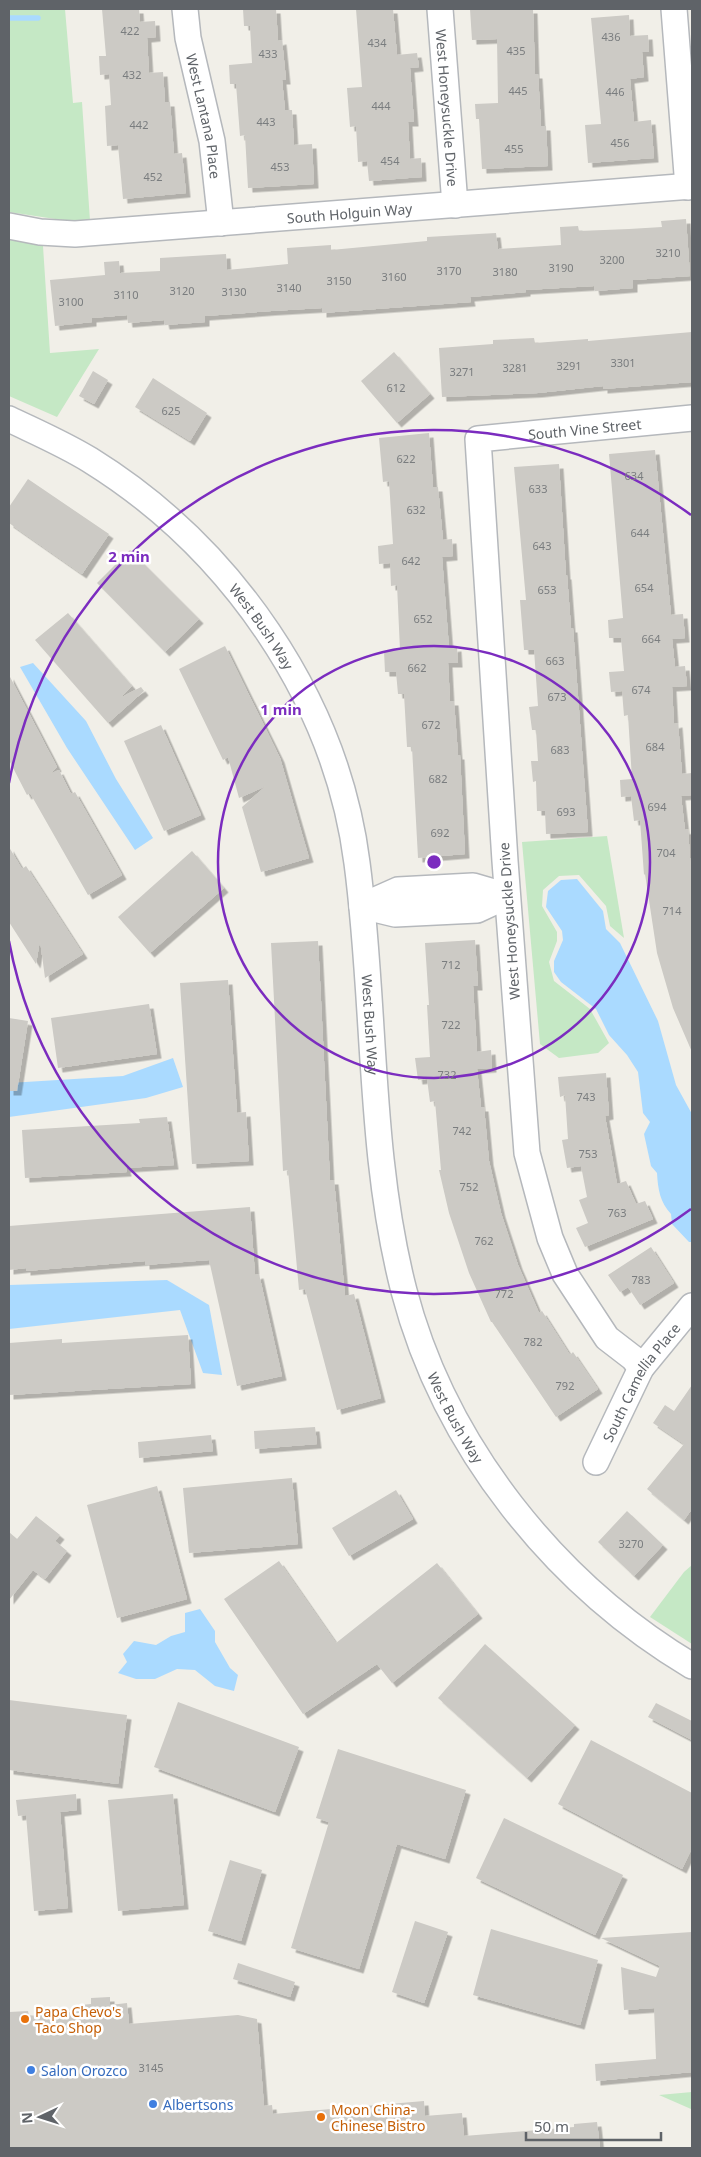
<svg xmlns="http://www.w3.org/2000/svg" width="701" height="2157" font-family="'Noto Sans',sans-serif">
<style>
.green{fill:#c5e8c5}
.water{fill:#aadaff}
.lines{fill:none;stroke-linecap:round;stroke-linejoin:round}
.stream{stroke:#aadaff;stroke-width:5.5}
.building{fill:#cccac5;filter:url(#shadow)}
.minor-casing{stroke:#b5b8bc;stroke-width:28}
.minor{stroke:#fff;stroke-width:25}
.ring{fill:none;stroke:#7b2cbf;stroke-width:2.5}
.food-dot{fill:#e8710a;stroke:#fff;stroke-width:2}
.shop-dot{fill:#3f7fe0;stroke:#fff;stroke-width:2}
.labels{text-anchor:middle;dominant-baseline:central;stroke-width:5;stroke-linejoin:round;paint-order:stroke}
.number-label{font-size:11px;fill:#7a7d7f}
.street-label{font-size:14px;fill:#5f6368;stroke:#fff}
.food-label{font-size:14px;fill:#c56008;stroke:#fff;text-anchor:start}
.shop-label{font-size:14px;fill:#366cbe;stroke:#fff;text-anchor:start}
.centre{fill:#7b2cbf;stroke:#fff;stroke-width:2.5}
.ring-label{font-size:15px;text-anchor:middle;font-weight:bold;fill:#7b2cbf;stroke:#fff;stroke-width:5;stroke-linejoin:round;paint-order:stroke}
</style>
<defs>
<filter id="shadow"><feDropShadow dx="4.5" dy="4.5" stdDeviation="0" flood-color="#0004"/></filter>
</defs>
<rect width="100%" height="100%" fill="#f1efe8"/>
<g class="green">
<path d="M9,9H65L73,103L82,102L90,221L75,222L9,212Z"/>
<path d="M9,238L43,246L50,353L99,349L57,417L9,396Z"/>
<path d="M607,836L624,938L610,926L606,906L579,875L559,876L543,890L542,906L557,932V941L549,962L554,981L590,1009L609,1043L598,1053L559,1058L540,1044L522,842Z"/>
<path d="M692,1565V1644L650,1617L684,1572Z"/>
<path d="M692,2092V2119L691,2109L659,2095Z"/>
</g>
<g class="water">
<path d="M33,663L86,721L116,779L153,838L135,850L67,748L20,667Z"/>
<path d="M577,879L603,911L606,929L620,943L658,1021L676,1085L692,1114V1242H689L672,1224L671,1214C660,1202 658,1190 657,1173L651,1166L644,1134L650,1122L643,1113L638,1072L627,1055L609,1035L596,1009L561,982L554,972V961L563,940L562,931L546,907L548,891L561,880Z"/>
<path d="M173,1058L183,1087L146,1098L9,1117V1083L123,1076Z"/>
<path d="M167,1280L209,1305L222,1375L203,1373L180,1310L9,1329V1285Z"/>
<path d="M200,1609L215,1631V1642L230,1668L238,1675L234,1691L215,1686L195,1670L177,1669L155,1679H136L118,1673L127,1662L123,1654L134,1641L156,1645L171,1636L185,1632V1613Z"/>
</g>
<g class="lines">
<path class="stream" d="M9,18H38"/>
</g>
<g class="building">
<path d="M102,9H139L140,22L155,21L156,37L147,38L149,73L163,72L165,102H170L174,154L182,153L186,193L123,199L118,145L107,146L105,106L111,105L109,74L100,75L99,56H106Z"/>
<path d="M243,9H276L278,41L282,40L286,80H282L285,110H292L294,145L312,144L314,184L248,188L245,135L240,136L236,84H230L229,65L252,63L250,26H244Z"/>
<path d="M356,9H393L397,55L417,53L419,67L410,68L414,122H408L410,159L421,158L422,177L369,181L367,161L358,162L356,126L350,127L347,88L362,87Z"/>
<path d="M470,9H533L535,74H538L541,126H546L548,166L482,169L479,119H476L475,104L498,103L497,39L472,40Z"/>
<path d="M629,15L630,36L648,35L649,52H642L644,77L630,79L634,122L651,120L654,158L588,163L585,125L601,124L591,18Z"/>
<path d="M686,219L690,276L633,280V288L595,291L594,286L526,290V292L470,297L471,302L322,313V308L271,311L205,316V322L165,325L164,320L128,323L127,315L92,318V322L55,326L50,280L105,275L104,262L119,261L120,273L160,271V258L226,254L227,270L288,264L287,248L331,245V250L427,241V237L496,233L498,249L561,245L560,227L578,226L579,231L629,229L662,227L661,221Z"/>
<path d="M692,332V382L603,389V386L538,393L442,397L439,348L493,344V340L534,338L535,343L588,339V341Z"/>
<path d="M394,352L430,394L397,423L361,381Z"/>
<path d="M93,371L108,380L94,404L79,396Z"/>
<path d="M153,378L207,413L190,441L135,407Z"/>
<path d="M429,433L433,487H438L443,540L452,539L453,556L442,557L449,648L457,647L458,663H448L450,701H454L458,755H460L465,854L418,858L412,747H407L404,694H398L396,672H385L384,651L400,650L397,585L391,586L390,563L379,564L378,546L393,544L389,481L383,482L379,438Z"/>
<path d="M655,450L671,615L683,614L685,638L672,639L675,667L685,666L687,686L672,687L674,724L678,723L682,774L692,773V795L681,796L685,830L688,829L692,886V1052L673,1008L657,953L645,874L644,875L640,820L634,821L631,796L621,797L620,780L632,779L628,715L624,716L622,691L611,692L609,672L624,671L621,638H609L608,620L623,618L609,454Z"/>
<path d="M559,464L566,575H567L571,628H573L588,832L546,834L545,811H537L536,781L533,782L531,761H538L536,730H532L529,707L538,706L534,650H524L520,600H526L514,467Z"/>
<path d="M28,479L109,534L82,574L9,523V507Z"/>
<path d="M130,550L199,619L165,652L97,583Z"/>
<path d="M68,613L132,686L120,698L141,687L144,691L108,723L35,640Z"/>
<path d="M225,646L280,758L309,858L261,872L242,807L266,786L239,798L228,757L223,760L179,669Z"/>
<path d="M9,675L57,767L50,774L59,770L71,794L75,792L122,875L88,895L30,793L27,795L9,760Z"/>
<path d="M161,725L201,815L164,831L124,741Z"/>
<path d="M9,847L22,869L26,866L83,954L45,978L40,940L36,964L9,922Z"/>
<path d="M192,851L224,888L150,953L118,917Z"/>
<path d="M475,940L478,986H473L477,1052L491,1050L492,1068L477,1069L481,1107H484L489,1161L501,1213L518,1265L539,1313L542,1311L570,1355L573,1352L598,1389L556,1417L492,1322H491L469,1273L449,1213L439,1170H441L435,1101L430,1102L427,1079L418,1080L415,1058L430,1057L427,1005H429L425,943Z"/>
<path d="M318,941L330,1180H334L345,1296L354,1294L381,1398L337,1410L305,1289L299,1290L288,1170L283,1171L271,943Z"/>
<path d="M228,980L237,1113L246,1112L249,1161L192,1164L180,983Z"/>
<path d="M149,1004L157,1054L58,1068L51,1018Z"/>
<path d="M9,1018L28,1021L17,1091H9Z"/>
<path d="M606,1073L609,1115L605,1116L617,1184L626,1181L636,1204L645,1201L653,1219L585,1247L576,1228L588,1223L579,1200L587,1197L581,1166L567,1168L562,1140L568,1139L565,1095L560,1097L558,1077Z"/>
<path d="M167,1117L174,1165L126,1168L127,1172L25,1178L22,1130L140,1123L139,1119Z"/>
<path d="M250,1207L255,1275L259,1274L282,1376L237,1386L209,1260L145,1265V1261L26,1271V1268L9,1270V1226Z"/>
<path d="M651,1247L674,1283L640,1305L628,1287L620,1292L608,1275Z"/>
<path d="M188,1335L191,1384L9,1395V1343L62,1339V1343Z"/>
<path d="M692,1385V1509L684,1520L647,1489L684,1444L653,1423L665,1405L674,1411Z"/>
<path d="M315,1427L317,1444L255,1449L254,1431Z"/>
<path d="M211,1435L213,1451L139,1458L138,1442Z"/>
<path d="M292,1478L298,1544L189,1553L183,1488Z"/>
<path d="M157,1486L187,1599L117,1618L87,1505Z"/>
<path d="M396,1490L413,1519L349,1556L332,1528Z"/>
<path d="M627,1511L663,1545L634,1576L598,1542Z"/>
<path d="M36,1516L60,1535L55,1541L67,1551L45,1579L33,1570L9,1600V1532L17,1539Z"/>
<path d="M279,1561L336,1643L437,1563L478,1614L392,1683L377,1664L303,1714L224,1599Z"/>
<path d="M485,1644L575,1725L527,1778L438,1698Z"/>
<path d="M9,1700L127,1715L118,1784L9,1770Z"/>
<path d="M178,1702L299,1747L275,1812L154,1767Z"/>
<path d="M656,1703L692,1721V1740L648,1717Z"/>
<path d="M591,1740L692,1793V1848L682,1869L558,1804Z"/>
<path d="M338,1749L466,1790L445,1859L397,1844L359,1969L291,1948L329,1822L316,1818Z"/>
<path d="M76,1794L77,1810L60,1812L68,1908L34,1911L26,1815L18,1816L16,1800Z"/>
<path d="M173,1794L184,1905L118,1911L108,1800Z"/>
<path d="M504,1818L623,1875L595,1935L476,1878Z"/>
<path d="M230,1860L262,1870L241,1941L208,1931Z"/>
<path d="M415,1921L448,1932L424,2003L392,1992Z"/>
<path d="M491,1929L598,1960L580,2025L473,1995Z"/>
<path d="M692,1932V2072L596,2081L595,2064L656,2059L654,2008L624,2010L621,1967L656,1977L660,1966L601,1938Z"/>
<path d="M238,1963L295,1982L290,1997L233,1979Z"/>
<path d="M110,1997V2005L127,2003L129,2024L238,2015L257,2019L264,2106L272,2105L273,2114L424,2101L425,2116L462,2113L464,2136L574,2127V2124L597,2122L600,2148H9V2012L28,2011L29,2016L81,2011V2005L91,2004V1998Z"/>
</g>
<g class="lines">
<defs>
<g id="minor">
<path id="s1" d="M185,9L188,38L212,141L221,223"/>
<path id="s2" d="M440,9L455,205"/>
<path d="M674,9L688,187"/>
<path id="s3" d="M9,226L40,232L75,234L692,186"/>
<path id="s4" d="M9,419C36,432 64,444 90,460C230,547 336,698 357,863C376,1005 368,1152 404,1291C445,1447 555,1584 692,1666"/>
<path d="M362,906L398,890L473,886L507,896"/>
<path d="M362,906L395,914L477,910L507,896"/>
<path id="s5" d="M641,1368L633,1358L607,1338L565,1274L550,1238L527,1153L505,861L478,439L692,418"/>
<path id="s6" d="M596,1462L641,1368L692,1306"/>
</g>
</defs>
<use href="#minor" class="minor-casing"/>
<use href="#minor" class="minor"/>
</g>
<g class="ring">
<circle cx="434" cy="862" r="216"/>
<path d="M691 1209A432 432 0 0 1 9 941M9 783A432 432 0 0 1 691 515"/>
</g>
<g class="food-dot">
<circle cx="25" cy="2019" r="5"/>
<circle cx="321" cy="2117" r="5"/>
</g>
<g class="shop-dot">
<circle cx="31" cy="2070" r="5"/>
<circle cx="153" cy="2104" r="5"/>
</g>
<g class="labels">
<g class="number-label">
<text x="130" y="30">422</text>
<text x="611" y="36">436</text>
<text x="377" y="42">434</text>
<text x="516" y="50">435</text>
<text x="268" y="53">433</text>
<text x="132" y="74">432</text>
<text x="518" y="90">445</text>
<text x="615" y="91">446</text>
<text x="381" y="105">444</text>
<text x="266" y="121">443</text>
<text x="139" y="124">442</text>
<text x="620" y="142">456</text>
<text x="514" y="148">455</text>
<text x="390" y="160">454</text>
<text x="280" y="166">453</text>
<text x="153" y="176">452</text>
<text x="668" y="252">3210</text>
<text x="612" y="259">3200</text>
<text x="561" y="267">3190</text>
<text x="449" y="270">3170</text>
<text x="505" y="271">3180</text>
<text x="394" y="276">3160</text>
<text x="339" y="280">3150</text>
<text x="289" y="287">3140</text>
<text x="182" y="290">3120</text>
<text x="234" y="291">3130</text>
<text x="126" y="294">3110</text>
<text x="71" y="301">3100</text>
<text x="623" y="362">3301</text>
<text x="569" y="365">3291</text>
<text x="515" y="367">3281</text>
<text x="462" y="371">3271</text>
<text x="396" y="387">612</text>
<text x="171" y="410">625</text>
<text x="406" y="458">622</text>
<text x="634" y="475">634</text>
<text x="538" y="488">633</text>
<text x="416" y="509">632</text>
<text x="640" y="532">644</text>
<text x="542" y="545">643</text>
<text x="411" y="560">642</text>
<text x="644" y="587">654</text>
<text x="547" y="589">653</text>
<text x="423" y="618">652</text>
<text x="651" y="638">664</text>
<text x="555" y="660">663</text>
<text x="417" y="667">662</text>
<text x="641" y="689">674</text>
<text x="557" y="696">673</text>
<text x="431" y="724">672</text>
<text x="655" y="746">684</text>
<text x="560" y="749">683</text>
<text x="438" y="778">682</text>
<text x="657" y="806">694</text>
<text x="566" y="811">693</text>
<text x="440" y="832">692</text>
<text x="666" y="852">704</text>
<text x="672" y="910">714</text>
<text x="451" y="964">712</text>
<text x="451" y="1024">722</text>
<text x="447" y="1074">732</text>
<text x="586" y="1096">743</text>
<text x="462" y="1130">742</text>
<text x="588" y="1153">753</text>
<text x="469" y="1186">752</text>
<text x="617" y="1212">763</text>
<text x="484" y="1240">762</text>
<text x="641" y="1279">783</text>
<text x="504" y="1293">772</text>
<text x="533" y="1341">782</text>
<text x="565" y="1385">792</text>
<text x="631" y="1543">3270</text>
<text x="151" y="2067">3145</text>
</g>
<g class="street-label">
<text stroke="none"><textPath href="#s2" startOffset="99">West Honeysuckle Drive</textPath></text>
<text stroke="none"><textPath href="#s1" startOffset="109">West Lantana Place</textPath></text>
<text stroke="none"><textPath href="#s3" startOffset="342">South Holguin Way</textPath></text>
<text stroke="none"><textPath href="#s5" startOffset="1072">South Vine Street</textPath></text>
<text stroke="none"><textPath href="#s4" startOffset="332">West Bush Way</textPath></text>
<text transform="translate(509 921) rotate(-94)">West Honeysuckle Drive</text>
<text stroke="none"><textPath href="#s4" startOffset="752">West Bush Way</textPath></text>
<text stroke="none"><textPath href="#s6" startOffset="92">South Camellia Place</textPath></text>
<text stroke="none"><textPath href="#s4" startOffset="1158">West Bush Way</textPath></text>
</g>
<g class="food-label">
<text x="35" y="2011">Papa Chevo's<tspan x="35" dy="16">Taco Shop</tspan></text>
<text x="331" y="2109">Moon China-<tspan x="331" dy="16">Chinese Bistro</tspan></text>
</g>
<g class="shop-label">
<text x="41" y="2070">Salon Orozco</text>
<text x="163" y="2104">Albertsons</text>
</g>
</g>
<circle cx="434" cy="862" r="8" class="centre"/>
<g class="ring-label">
<text x="129" y="562">2 min</text>
<text x="281" y="715">1 min</text>
</g>
<rect width="701" height="2157" fill="none" stroke="#5f6368" stroke-width="20"/>
<g transform="translate(40 2117) rotate(266)" stroke="#ffffff" stroke-width="4" paint-order="stroke">
<path d="M0-4L9 19L0 12L-9 19Z" fill="#5f6368"/>
<text y="-8" font-size="14" font-weight="bold" text-anchor="middle" fill="#5f6368">N</text>
</g>
<path d="M526 2132v8h135v-8" fill="none" stroke="#5f6368" stroke-width="2.5"/>
<text x="534" y="2132" font-size="15" fill="#5f6368" stroke="#ffffff" stroke-width="4" paint-order="stroke">50 m</text>
</svg>
